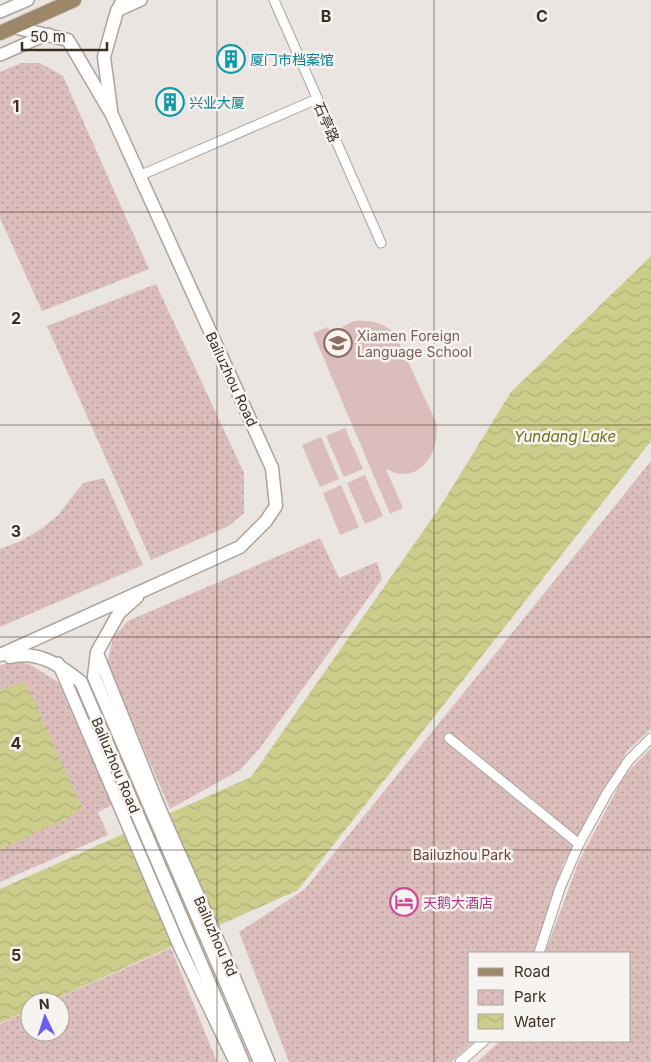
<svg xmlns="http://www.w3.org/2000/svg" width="651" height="1062" font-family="Inter,'Noto Sans SC',sans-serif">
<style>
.park{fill:url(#park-dots)}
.garden{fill:#dbbebb}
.water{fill:url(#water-waves)}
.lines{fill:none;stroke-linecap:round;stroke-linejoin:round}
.minor-casing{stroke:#aba49c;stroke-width:11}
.tertiary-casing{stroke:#aba49c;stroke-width:14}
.secondary-casing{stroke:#ada298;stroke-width:15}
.primary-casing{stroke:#c4c1bd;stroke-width:16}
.minor{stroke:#fff;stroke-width:9}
.tertiary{stroke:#fff;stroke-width:11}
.secondary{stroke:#fff;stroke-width:12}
.primary{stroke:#9e8768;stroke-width:14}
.grid{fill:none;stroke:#3a3022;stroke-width:1;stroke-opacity:0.55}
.labels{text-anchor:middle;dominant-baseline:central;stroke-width:5;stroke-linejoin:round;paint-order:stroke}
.culture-label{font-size:14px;fill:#0d838f;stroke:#f7f3f1;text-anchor:start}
.street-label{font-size:14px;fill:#3a3022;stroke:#f7f3f1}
.education-label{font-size:14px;fill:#785e54;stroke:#f7f3f1;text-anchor:start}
.park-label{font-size:14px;fill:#6f3d2f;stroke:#f7f3f1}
.hotel-label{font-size:14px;fill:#b23c85;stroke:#f7f3f1;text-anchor:start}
.water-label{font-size:15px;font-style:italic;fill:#727320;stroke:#f7f3f1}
.grid-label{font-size:16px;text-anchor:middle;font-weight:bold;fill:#3a3022;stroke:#f7f3f1;stroke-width:5;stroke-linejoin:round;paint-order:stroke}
</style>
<defs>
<pattern id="park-dots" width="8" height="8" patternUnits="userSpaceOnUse" patternTransform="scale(1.25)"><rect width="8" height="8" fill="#dbbebb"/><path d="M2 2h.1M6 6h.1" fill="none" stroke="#b39b98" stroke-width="1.8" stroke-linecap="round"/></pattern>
<pattern id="water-waves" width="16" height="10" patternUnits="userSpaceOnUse" patternTransform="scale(1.25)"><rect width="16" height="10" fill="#cdcd8b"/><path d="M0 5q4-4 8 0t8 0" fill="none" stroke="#b1b078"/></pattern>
</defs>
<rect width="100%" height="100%" fill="#ebe5e1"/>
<g class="park">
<path d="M21,63H40L63,76L149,269L42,311L0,218V72Z"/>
<path d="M156,284L244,473V513L229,526L151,560L47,326Z"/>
<path d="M651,461V729L627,751L586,831L563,864L539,953H470V1041H474L451,1062H289L239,932L305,889Z"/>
<path d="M104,478L143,565L0,627V549L21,541L41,529L58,515L83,483Z"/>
<path d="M320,538L339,578L377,562L382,579L260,748L240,770L170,809L107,664L113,638L128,621Z"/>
<path d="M17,661L31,665L58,682L112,805L98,812L108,835L0,882V665Z"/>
<path d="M651,748V1062H477L500,1041H630V953H545L579,861L624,776Z"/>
<path d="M171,948L217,1062H0V1024L30,1010V1032H60V1002H49Z"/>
</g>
<g class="garden">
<path d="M354,321C371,320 382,322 395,334L436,422C440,444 428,475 401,474C396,474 390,470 386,469L403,508L390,514L313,333L328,327L333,337L344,326Z"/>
<path d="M345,428L363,469L344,477L326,436Z"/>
<path d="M321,437L339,479L320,487L302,445Z"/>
<path d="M365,475L383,516L365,524L347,483Z"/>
<path d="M341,485L359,527L340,535L323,493Z"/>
</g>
<g class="water">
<path d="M651,256V441L298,890L48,1002H30V1010L0,1023V889L251,777L440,507L511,392Z"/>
<path d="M23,682L27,685L83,810L0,850V690Z"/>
</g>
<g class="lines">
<defs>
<g id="minor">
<path d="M274,0L381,243"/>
<path d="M139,176L317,99"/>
<path d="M449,738L579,844"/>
<path d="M539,953L560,888L579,844L607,793L629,760L651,738"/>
<path d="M460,1062L484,1041"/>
</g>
<g id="tertiary">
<path d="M117,11L141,0"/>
<path d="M0,12L28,0"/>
<path d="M0,55L48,34"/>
<path d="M97,652L161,811L237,983L269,1062"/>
<path d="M58,663L180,948L235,1062"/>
</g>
<g id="secondary">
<path d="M111,110L104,57L117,11L123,0"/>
<path d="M137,597L119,613L97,652L94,677L260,1062"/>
<path d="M0,655L240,547L266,521L276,506L272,468L112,115L68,40L13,27"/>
<path d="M10,657C38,650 60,665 81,682L243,1062"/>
</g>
<path id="primary" d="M0,33L74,0"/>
</defs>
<use href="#minor" class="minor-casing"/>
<use href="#tertiary" class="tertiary-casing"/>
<use href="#secondary" class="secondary-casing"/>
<use href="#primary" class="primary-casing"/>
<use href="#minor" class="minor"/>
<use href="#tertiary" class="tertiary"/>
<use href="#secondary" class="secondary"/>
<use href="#primary" class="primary"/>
</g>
<path class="grid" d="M217,0V1062M434,0V1062M0,212H651M0,425H651M0,637H651M0,850H651"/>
<defs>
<symbol id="building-ring" viewBox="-11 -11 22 22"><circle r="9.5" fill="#f7f3f1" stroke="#0f9aa8" stroke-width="1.5"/><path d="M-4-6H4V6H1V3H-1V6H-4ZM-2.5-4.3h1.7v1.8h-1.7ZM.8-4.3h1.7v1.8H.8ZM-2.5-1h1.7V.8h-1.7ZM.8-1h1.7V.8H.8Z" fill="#0f9aa8"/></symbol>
<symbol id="school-ring" viewBox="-11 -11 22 22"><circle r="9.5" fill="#f7f3f1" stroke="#8d6e63" stroke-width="1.5"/><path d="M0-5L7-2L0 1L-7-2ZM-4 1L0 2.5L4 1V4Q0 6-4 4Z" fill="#8d6e63"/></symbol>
<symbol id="hotel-ring" viewBox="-11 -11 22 22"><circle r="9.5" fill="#f7f3f1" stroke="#d1479c" stroke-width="1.5"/><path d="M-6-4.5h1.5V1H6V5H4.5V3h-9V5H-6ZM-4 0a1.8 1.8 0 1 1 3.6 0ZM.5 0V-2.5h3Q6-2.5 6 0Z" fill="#d1479c"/></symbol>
</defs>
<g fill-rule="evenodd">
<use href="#building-ring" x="215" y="43" width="32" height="32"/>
<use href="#building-ring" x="154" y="86" width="32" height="32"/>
<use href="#school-ring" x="322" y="327" width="32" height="32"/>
<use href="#hotel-ring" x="388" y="886" width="32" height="32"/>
</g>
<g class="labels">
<g class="culture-label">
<text x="250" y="59">厦门市档案馆</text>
<text x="189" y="102">兴业大厦</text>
</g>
<g class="street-label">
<text transform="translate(327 122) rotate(66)">石亭路</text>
<text transform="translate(232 379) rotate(65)">Bailuzhou Road</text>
<text transform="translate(116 765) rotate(67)">Bailuzhou Road</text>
<text transform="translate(216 936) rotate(66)">Bailuzhou Rd</text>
</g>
<g class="education-label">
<text x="357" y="335">Xiamen Foreign<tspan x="357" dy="16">Language School</tspan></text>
</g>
<g class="park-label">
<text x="462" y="854">Bailuzhou Park</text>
</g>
<g class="hotel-label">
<text x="423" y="902">天鹅大酒店</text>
</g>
<g class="water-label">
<text x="565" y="436">Yundang Lake</text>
</g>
</g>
<g class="grid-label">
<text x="326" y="22">B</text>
<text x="542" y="22">C</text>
<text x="16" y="112">1</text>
<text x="16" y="324">2</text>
<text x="16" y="537">3</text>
<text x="16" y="749">4</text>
<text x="16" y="961">5</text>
</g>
<rect x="468" y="952" width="162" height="90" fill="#f7f3f1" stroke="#aba59e"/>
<rect x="478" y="968" width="25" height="8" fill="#9e8768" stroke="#aba59e"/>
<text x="514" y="977" font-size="15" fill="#3a3022">Road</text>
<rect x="478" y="990" width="25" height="15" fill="url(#park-dots)" stroke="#aba59e"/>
<text x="514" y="1002" font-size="15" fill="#3a3022">Park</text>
<rect x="478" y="1014" width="25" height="15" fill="url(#water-waves)" stroke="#aba59e"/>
<text x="514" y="1027" font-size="15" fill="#3a3022">Water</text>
<g transform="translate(45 1017) rotate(356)"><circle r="24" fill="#f7f3f1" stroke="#aba59e"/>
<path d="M0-4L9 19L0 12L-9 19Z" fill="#6b5fea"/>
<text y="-8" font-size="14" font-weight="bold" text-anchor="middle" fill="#3a3022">N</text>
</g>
<path d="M22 42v8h85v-8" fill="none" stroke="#3a3022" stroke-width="2.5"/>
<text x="30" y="42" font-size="15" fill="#3a3022" stroke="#f7f3f1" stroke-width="4" paint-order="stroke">50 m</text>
</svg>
